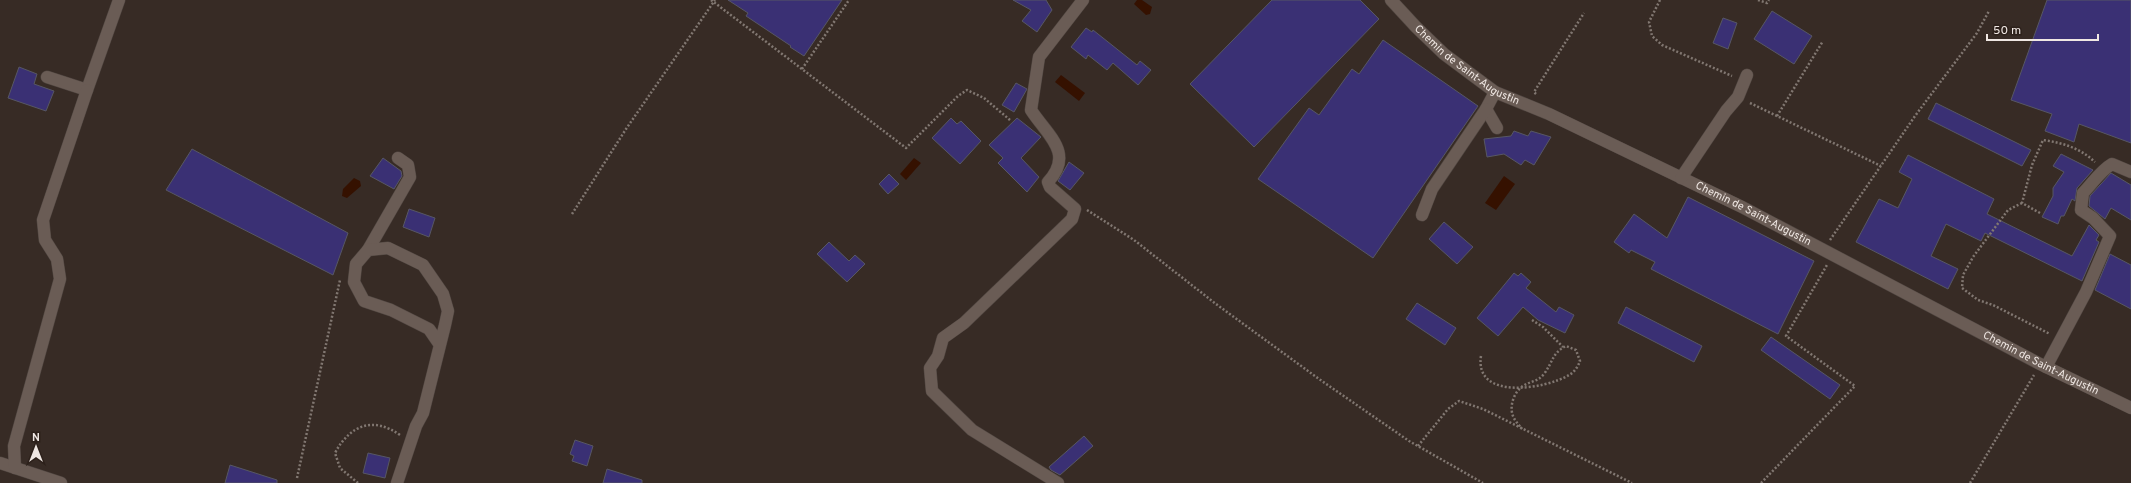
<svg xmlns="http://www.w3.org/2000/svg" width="2131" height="483" font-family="Overpass,sans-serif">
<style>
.water{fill:#351100}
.building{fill:#3a3074;stroke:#575764}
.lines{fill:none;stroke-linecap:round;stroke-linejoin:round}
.minor-casing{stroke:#504641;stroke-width:13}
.path{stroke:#817771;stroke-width:2.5;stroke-dasharray:2 2;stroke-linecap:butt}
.minor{stroke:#6a5c55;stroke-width:12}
.labels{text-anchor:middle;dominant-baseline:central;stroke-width:3;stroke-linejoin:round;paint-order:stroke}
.street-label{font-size:11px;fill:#efe7e3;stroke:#2d211b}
</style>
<rect width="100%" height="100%" fill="#372b25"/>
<g class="water">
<path d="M1137,0H1142L1152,7L1150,14L1146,15L1134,4Z"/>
<path d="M1061,75L1085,93L1079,101L1055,82Z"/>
<path d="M914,158L921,163L906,180L900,174Z"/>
<path d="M1504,176L1515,184L1496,210L1485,203Z"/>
<path d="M354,178L360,181L361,186L347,198L342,196L343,189Z"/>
</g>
<g class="building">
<path d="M728,0H842L804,56L790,47L791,46L746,16L748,13Z"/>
<path d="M1013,0H1046L1052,10L1037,32L1022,21L1031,10Z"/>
<path d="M1272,0H1360L1379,19L1254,147L1190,84Z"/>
<path d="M2047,0H2131V143L2079,124L2074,142L2045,131L2052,114L2011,100Z"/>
<path d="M1772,11L1812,36L1794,64L1754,39Z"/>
<path d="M1723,18L1737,23L1728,49L1713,43Z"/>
<path d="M1086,28L1092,32L1093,30L1137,65L1140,61L1151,70L1138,85L1113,63L1107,70L1088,55L1086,59L1071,47Z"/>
<path d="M1383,40L1478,106L1373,258L1258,179L1309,108L1319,115L1352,69L1359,74Z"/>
<path d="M19,67L37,74L34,84L54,91L46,111L8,98Z"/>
<path d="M1016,83L1027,89L1014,112L1002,105Z"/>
<path d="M1936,103L2031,150L2022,166L1928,119Z"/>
<path d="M951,118L957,124L961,121L981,141L960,164L932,138Z"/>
<path d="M1017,118L1041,137L1021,158L1039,177L1027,192L998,163L1003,158L989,145Z"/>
<path d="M1514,131L1528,136L1531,131L1551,137L1534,165L1525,160L1521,165L1504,154L1487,157L1484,139L1511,136Z"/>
<path d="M192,149L348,233L333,275L166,190Z"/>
<path d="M2061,154L2093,170L2077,188L2075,201L2072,199L2064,216H2061L2058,224L2042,217L2053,196V188L2064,172L2053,166Z"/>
<path d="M1908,155L1994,199L1987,214L2072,256L2089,225L2099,235L2096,240L2099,242L2082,281L1985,233L1981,241L1946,224L1931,256L1958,269L1948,289L1856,242L1879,199L1898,208L1912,179L1899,172Z"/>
<path d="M383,158L401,171L402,176L394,189L370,176Z"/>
<path d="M1069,162L1084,173L1070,190L1058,181Z"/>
<path d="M2111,173L2131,185V220L2111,208L2105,219L2089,206L2090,196Z"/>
<path d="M889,174L899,184L888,194L879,184Z"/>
<path d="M1688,197L1814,261L1778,334L1651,269L1655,262L1631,250L1629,253L1614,242L1634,214L1667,238Z"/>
<path d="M409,209L435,218L429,237L403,227Z"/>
<path d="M1444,222L1473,247L1457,264L1429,239Z"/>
<path d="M829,242L849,261L855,255L865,264L847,282L817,254Z"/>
<path d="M2110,254L2131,265V309L2095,290Z"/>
<path d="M1514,273L1518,276L1521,273L1531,282L1526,288L1556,312L1559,307L1574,315L1565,333L1538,320L1523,307L1498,336L1477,318Z"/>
<path d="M1417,303L1456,328L1445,345L1406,319Z"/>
<path d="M1626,307L1702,346L1694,362L1618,323Z"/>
<path d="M1771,337L1840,385L1830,399L1761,350Z"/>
<path d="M1084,436L1093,446L1060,475L1051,470L1049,467Z"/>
<path d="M575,440L593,446L587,466L572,461L574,456L570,454Z"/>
<path d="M368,453L390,458L385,478L363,473Z"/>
<path d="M230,465L277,480V483H225Z"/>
<path d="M607,469L642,480V483H603Z"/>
</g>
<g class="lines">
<defs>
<g id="minor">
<path id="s1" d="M1391,0L1416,27L1444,54L1495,92L1549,114L1742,207L2040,364L2131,408"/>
<path d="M47,77L87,90L119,0"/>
<path d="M1495,92L1486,109L1497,128"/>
<path d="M1681,178L1726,111L1738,97L1747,75"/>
<path d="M1422,215L1432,189L1486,109"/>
<path d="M368,250L410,177L408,165L398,158"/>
<path d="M2046,367L2086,292L2110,236L2093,218L2081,210L2083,193C2093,183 2100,171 2112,164L2131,172"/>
<path d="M0,463L61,483"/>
<path d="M15,468L14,446L60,279L57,259L45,240L43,220L87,90"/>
<path d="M397,483L416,426L423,413L445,325L448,311L443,294L423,265L388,248L368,250L356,264L354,282L364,301L391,310L429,329L440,345"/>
<path d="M1058,483L972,430L932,391L930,368L938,356L943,338L964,323L1072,219L1075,209L1050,187L1048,182C1075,153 1047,135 1031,110L1039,57L1083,0"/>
</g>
</defs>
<use href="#minor" class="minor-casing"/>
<g class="path">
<path d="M711,0L906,148L958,96L967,90L984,98L1010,120"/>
<path d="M1660,0L1649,22L1652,36L1662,45L1732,76"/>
<path d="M1758,0L1767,3L1769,0"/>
<path d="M802,69L849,0"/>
<path d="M1536,94L1534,92L1584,13"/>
<path d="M1750,103L1881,166"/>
<path d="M1777,116L1823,41"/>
<path d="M2022,203L2008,210L1973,257L1963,275L1962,288L1978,300L1993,305L2050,334"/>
<path d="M1087,210L1134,240L1216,304L1319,379L1409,441L1483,483"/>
<path d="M2040,213L2022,203L2032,165L2043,140C2063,143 2080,148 2095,162"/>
<path d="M572,214L626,129L715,0"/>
<path d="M1830,240L1915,116L1977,33L1989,11"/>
<path d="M1532,320L1543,327L1563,347"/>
<path d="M1481,356C1474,401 1546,389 1569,375C1575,372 1578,366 1580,361L1576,350L1566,346C1552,353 1553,362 1544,374C1538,382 1530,381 1523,386C1514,392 1509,406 1513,416C1515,421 1519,425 1522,429"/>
<path d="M1418,446L1448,409L1459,401L1483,409L1632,483"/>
<path d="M297,478L340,280"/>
<path d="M358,483L340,468L335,453C350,425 373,416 400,435"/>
<path d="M1761,483L1855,386L1786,336L1827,265"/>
<path d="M1970,483L2034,375"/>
</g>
<use href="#minor" class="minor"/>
</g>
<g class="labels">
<g class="street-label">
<text stroke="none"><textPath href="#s1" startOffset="101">Chemin de Saint-Augustin</textPath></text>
<text stroke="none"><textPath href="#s1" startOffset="425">Chemin de Saint-Augustin</textPath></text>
<text stroke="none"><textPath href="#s1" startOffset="749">Chemin de Saint-Augustin</textPath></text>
</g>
</g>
<g transform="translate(36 447)" stroke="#2d211b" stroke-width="3" paint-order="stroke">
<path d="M0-3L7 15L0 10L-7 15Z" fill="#efe7e3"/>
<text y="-6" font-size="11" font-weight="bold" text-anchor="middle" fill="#efe7e3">N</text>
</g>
<path d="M1987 34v6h111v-6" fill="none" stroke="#efe7e3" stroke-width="2"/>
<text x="1993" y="34" font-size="12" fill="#efe7e3" stroke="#2d211b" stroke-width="3" paint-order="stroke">50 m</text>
</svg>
